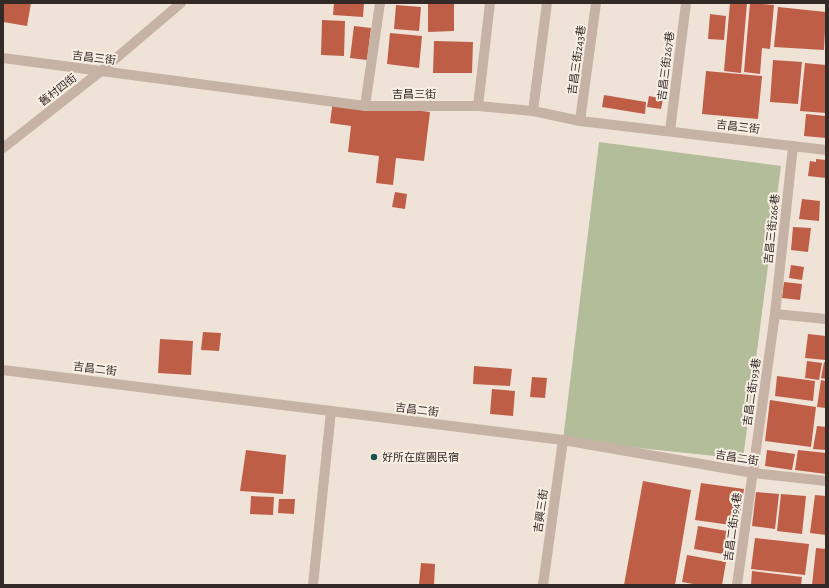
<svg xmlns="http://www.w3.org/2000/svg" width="829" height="588" font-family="'Alegreya Sans','Noto Sans TC',sans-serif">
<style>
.green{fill:#b3bd9a}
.building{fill:#be5e47}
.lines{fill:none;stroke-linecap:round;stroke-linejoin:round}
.minor{stroke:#c6b3a5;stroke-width:10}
.poi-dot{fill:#1e5051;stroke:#f7eee4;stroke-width:1.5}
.labels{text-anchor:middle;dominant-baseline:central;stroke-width:4;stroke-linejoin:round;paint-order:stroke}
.street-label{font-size:11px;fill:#332926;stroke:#f7eee4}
.poi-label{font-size:11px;fill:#332926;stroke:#f7eee4;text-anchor:start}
</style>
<rect width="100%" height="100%" fill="#efe3d8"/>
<path class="green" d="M599,142L781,166L743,459L563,440Z"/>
<g class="building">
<path d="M3,3H31L27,26L3,22Z"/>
<path d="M334,3H364L363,17L333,15Z"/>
<path d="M428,3H454V31L428,32Z"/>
<path d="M730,3H747L741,73L724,71Z"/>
<path d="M750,3L774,5L770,49L762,48L760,74L744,72Z"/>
<path d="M396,5L421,7L419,31L394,29Z"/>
<path d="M778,7L826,12L824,50L774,47Z"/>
<path d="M710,14L726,16L724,40L708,39Z"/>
<path d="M322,20L345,21L344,56L321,55Z"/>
<path d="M354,26L371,28L367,60L350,58Z"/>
<path d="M390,33L422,36L419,68L387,64Z"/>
<path d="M434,41L473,42L472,73H433Z"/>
<path d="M773,60L802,62L798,104L770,102Z"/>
<path d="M805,63L826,65V113L800,111Z"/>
<path d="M706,71L762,76L758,119L702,114Z"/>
<path d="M604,95L646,102L645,114L602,107Z"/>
<path d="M649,96L663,99L661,109L647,107Z"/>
<path d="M333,100L430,112L424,161L396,158L393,185L376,183L379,156L348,152L351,126L330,123Z"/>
<path d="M806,114L826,116V138L804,136Z"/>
<path d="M816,159L826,160V178L808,176L810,161L816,162Z"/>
<path d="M395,192L407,194L405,209L392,207Z"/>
<path d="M802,199L820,201L819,221L799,219Z"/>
<path d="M793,227L811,228L808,252L791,250Z"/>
<path d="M791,265L804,267L802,280L789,278Z"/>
<path d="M784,282L802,284L800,300L782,298Z"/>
<path d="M203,332L221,333L219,351L201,350Z"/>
<path d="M808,334L826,336V360L805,358Z"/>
<path d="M160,339L193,341L191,375L158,373Z"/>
<path d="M807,361L822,363L819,380L805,378Z"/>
<path d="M824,362L826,363V379L821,378Z"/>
<path d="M474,366L512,369L510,386L473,384Z"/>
<path d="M777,376L815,381L813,401L775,396Z"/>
<path d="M532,377L547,378L545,398L530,397Z"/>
<path d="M821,380L826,381V408L817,407Z"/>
<path d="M492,389L515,391L513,416L490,414Z"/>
<path d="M770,400L816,407L811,447L765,441Z"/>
<path d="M817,426L826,427V450L813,449Z"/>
<path d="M246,450L286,455L283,494L240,491Z"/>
<path d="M767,450L795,454L792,470L765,466Z"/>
<path d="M798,450L826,453V474L795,470Z"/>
<path d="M643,481L691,490L675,585H624Z"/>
<path d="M701,483L744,489L738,526L695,520Z"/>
<path d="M756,492L779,494L775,529L752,526Z"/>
<path d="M781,494L806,496L802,534L777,531Z"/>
<path d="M815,495L826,496V535L810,533Z"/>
<path d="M251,496L274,497L273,515L250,514Z"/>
<path d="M279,499H295L294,514L278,513Z"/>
<path d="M698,526L727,531L723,554L694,549Z"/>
<path d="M755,538L809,544L805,575L751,569Z"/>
<path d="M816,548L826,549V585H812Z"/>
<path d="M687,555L726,562L722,585H699L682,582Z"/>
<path d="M421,563L435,564L434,585H419Z"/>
<path d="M752,571L802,577L801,585H751Z"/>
</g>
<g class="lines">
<g class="minor">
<path d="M3,58L365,106H478L533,111L580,121L826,150"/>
<path d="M365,106L380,3"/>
<path d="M478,106L490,3"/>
<path d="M533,111L547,3"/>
<path d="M580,121L596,3"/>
<path d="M670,131L686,3"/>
<path d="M3,148L101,71L181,3"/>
<path d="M775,314L826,319"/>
<path d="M3,370L563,440L753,473L826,481"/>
<path d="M313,585L331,411"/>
<path d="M543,585L563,440"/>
<path d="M737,585L775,314L793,146"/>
</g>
</g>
<circle class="poi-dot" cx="374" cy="457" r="4"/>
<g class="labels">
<g class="street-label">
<text transform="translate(94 58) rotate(7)">吉昌三街</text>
<text transform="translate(577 60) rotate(-82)">吉昌三街243巷</text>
<text transform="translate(666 66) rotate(-83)">吉昌三街267巷</text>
<text transform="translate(58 90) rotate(-38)">舊村四街</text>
<text x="414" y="94">吉昌三街</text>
<text transform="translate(738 127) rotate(7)">吉昌三街</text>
<text transform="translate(772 229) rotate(-84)">吉昌三街266巷</text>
<text transform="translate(95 369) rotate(7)">吉昌二街</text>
<text transform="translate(752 392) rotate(-82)">吉昌二街193巷</text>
<text transform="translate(417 410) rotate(7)">吉昌二街</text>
<text transform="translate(737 458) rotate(9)">吉昌二街</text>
<text transform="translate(541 511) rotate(-82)">吉興三街</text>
<text transform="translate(733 527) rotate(-82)">吉昌二街194巷</text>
</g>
<g class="poi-label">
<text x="382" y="457">好所在庭園民宿</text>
</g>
</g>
<rect width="829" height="588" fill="none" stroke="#332926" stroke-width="8"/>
</svg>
